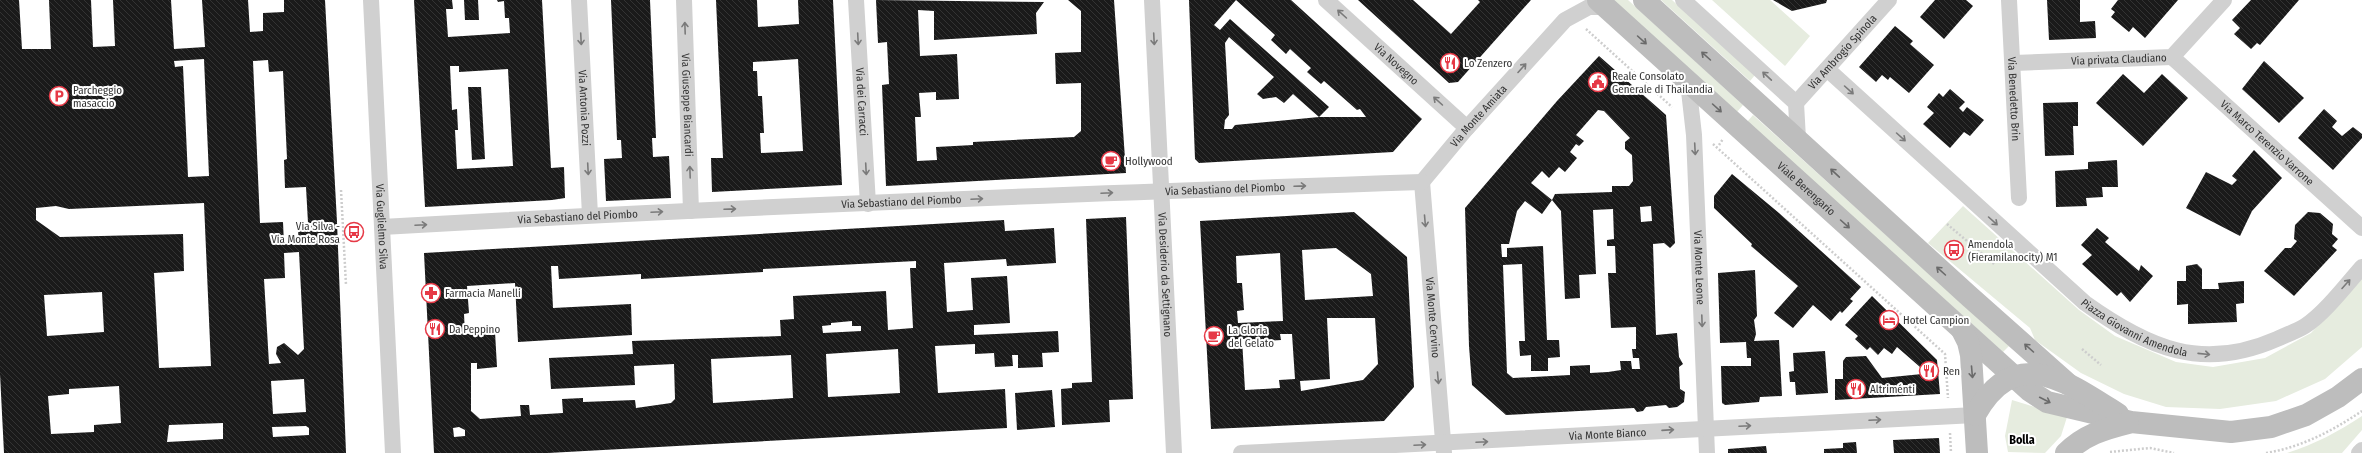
<svg xmlns="http://www.w3.org/2000/svg" width="2362" height="453" font-family="'Fira Sans Condensed',sans-serif">
<style>
.green{fill:#e6ecdf}
.building{fill:url(#building-back-hatch);fill-rule:evenodd}
.lines{fill:none;stroke-linecap:round;stroke-linejoin:round}
.path{stroke:#cdcdcd;stroke-width:2.5;stroke-dasharray:2 2;stroke-linecap:butt}
.street{stroke:#d0d0d0;stroke-width:16}
.secondary{stroke:#bdbdbd;stroke-width:22}
.oneway{stroke:#7a7a7a}
.oneway2{stroke:#6a6a6a}
.labels{text-anchor:middle;dominant-baseline:central;stroke-width:4;stroke-linejoin:round;paint-order:stroke}
.street-label{font-size:11px;fill:#333;stroke:#fff}
.poi-label{font-size:11px;fill:#333;stroke:#fff;text-anchor:start}
.neighbourhood-label{font-size:12px;font-weight:bold;fill:#000;stroke:#fff}
</style>
<defs>
<pattern id="building-back-hatch" width="6" height="6" patternUnits="userSpaceOnUse"><rect width="6" height="6" fill="#1a1a1a"/><path d="M-1 5l2 2M0 0l6 6M5-1l2 2" fill="none" stroke="#333"/></pattern>
</defs>
<rect width="100%" height="100%" fill="#fff"/>
<g class="green">
<path d="M1613,0H1628L1743,105L1737,112Z"/>
<path d="M1661,0H1672L1755,75L1750,81Z"/>
<path d="M1712,0H1770L1810,36L1785,66Z"/>
<path d="M1753,115L2009,346L2003,352L1747,122Z"/>
<path d="M1963,206L2079,310L2115,336L2176,362L2213,367L2265,358L2311,333L2362,278V347L2325,379L2276,401L2220,409L2166,407L2124,394L2081,373L2035,340L2030,328L1928,243Z"/>
<path d="M2012,400L2067,417L2061,436L2045,453L2008,452L2005,436Z"/>
<path d="M2362,416V430L2342,453H2287C2315,444 2338,432 2362,416Z"/>
</g>
<g class="building">
<path d="M0,0H19L22,49H51L49,0H91L93,47L115,46L113,0H171L174,49L205,47L202,0H248L250,32L263,31V13L284,12V0H325L337,222L346,453H4L0,374ZM204,59L209,176L188,177L183,66L175,67L174,61ZM268,60L269,72L283,71L287,159L284,160L285,188L306,187L308,223H311V230H298L299,244H284L283,222L260,223L253,61ZM204,203L211,366L159,368L154,273L184,271L183,234L60,237L36,220V208L56,206L69,209ZM299,252L304,349L298,355L284,343L277,347L276,354L281,363L269,364L264,279L285,278L284,253ZM102,292L104,332L47,336L44,295ZM304,379L306,412L273,414L271,381ZM119,386L121,423L94,425V432L51,434L48,396L69,394V389ZM223,423V439L167,442L169,425ZM306,426L309,428V435L273,437L272,427Z"/>
<path d="M414,0H452L453,9H446L448,37L510,33L509,18H505L504,1L498,2L497,0H542L551,168L564,167L565,198L552,200L425,207ZM450,66H459V72L508,69L513,166L457,169L455,130H458L457,109L452,110Z"/>
<path d="M464,0H478L479,20H465Z"/>
<path d="M611,0H650L656,138H652L653,157L669,156L671,198L606,201L604,159L622,158L621,140H617Z"/>
<path d="M716,0H757L758,27L799,24L798,0H833L842,185L712,192L711,158H723ZM798,59L803,151L761,153L760,133H764L762,96H758L757,71H753V62Z"/>
<path d="M876,0L1044,2L1036,13L1037,34L934,40V11L918,10L920,56L957,54L959,99L936,100V92L919,93L921,117H915L917,161L937,160L936,147L973,145V142L1074,137L1081,131V83L1056,84L1055,53L1081,52V11L1068,0H1114L1126,173L886,186L882,85L889,84L887,42L878,43Z"/>
<path d="M1189,0H1236L1214,25L1220,30L1230,19L1329,107L1319,117H1366L1360,109L1357,110L1324,81L1321,84L1307,72L1311,68L1290,49L1286,54L1271,40L1275,35L1236,0H1291L1422,119L1393,152L1199,163L1195,159ZM1229,37L1274,77L1257,94L1263,99L1276,97L1284,103L1293,94L1319,117L1235,125L1232,129H1224L1225,120L1229,115L1225,43Z"/>
<path d="M1358,0H1413L1451,34L1480,2L1478,0H1531L1458,82L1449,83Z"/>
<path d="M1773,0H1827L1826,3L1792,11Z"/>
<path d="M1935,0H1966L1973,6L1944,39L1920,17Z"/>
<path d="M2047,0H2080V22L2095,21L2096,38L2049,40Z"/>
<path d="M2118,0H2178L2145,38L2133,27L2129,32L2111,17L2115,12L2111,9Z"/>
<path d="M2251,0H2299L2260,45L2257,43L2251,49L2234,34L2240,28L2232,20Z"/>
<path d="M1895,26L1913,41L1910,44L1934,65L1909,93L1890,77L1888,80L1882,75L1876,82L1859,67Z"/>
<path d="M1599,56L1666,115L1675,243L1670,248L1664,243L1653,244L1656,335L1677,333L1679,357L1683,364L1679,367L1680,389L1685,392L1684,402L1677,407L1669,408L1666,405L1646,407L1643,411L1637,412L1634,408L1506,415L1472,385L1469,346L1465,208L1557,101ZM1598,110L1604,111L1630,138L1625,142V149L1632,155L1633,181L1629,186H1612V192L1555,194L1552,200L1561,211L1565,299L1580,298L1579,275L1596,274L1593,210L1613,209L1614,239L1607,240V246H1615L1616,273H1608L1611,328L1636,327V349H1632L1633,358H1639L1640,369H1632L1631,361H1620L1621,370L1608,372L1590,373V365L1570,366V375L1513,378L1507,373L1503,265L1522,264L1525,341H1519L1520,356L1531,355V371H1548V358L1560,357L1559,340H1547L1543,246L1507,248V257H1502L1501,244H1509L1517,211L1525,201L1542,214L1552,200L1531,183L1542,171L1549,178L1559,167L1565,172L1577,158L1570,152L1576,144L1579,146L1584,141L1576,135ZM1651,206L1652,221L1641,222L1640,207Z"/>
<path d="M2264,61L2304,98L2279,123L2242,89Z"/>
<path d="M2123,74L2144,93L2162,74L2188,98L2143,146L2096,103Z"/>
<path d="M468,87H481L485,159L472,160Z"/>
<path d="M1950,89L1965,102L1959,108L1963,112L1967,107L1984,120L1970,136L1964,132L1950,148L1923,124L1934,113L1927,107L1939,93L1943,97Z"/>
<path d="M2078,102V126H2073L2074,155L2045,156L2043,103Z"/>
<path d="M2324,109L2337,121L2332,127L2342,136L2353,127L2362,134V138L2333,170L2298,138Z"/>
<path d="M2254,150L2282,178L2252,211L2240,236L2186,208L2206,172L2232,185L2237,180L2232,176Z"/>
<path d="M2117,160L2118,187H2102L2103,197L2086,198L2087,206L2056,207L2055,171L2088,169V162Z"/>
<path d="M1732,174L1779,213L1861,287L1850,299L1853,301L1842,313L1840,311L1831,321L1813,305L1793,328L1774,313L1798,286L1751,246L1752,244L1714,208V196Z"/>
<path d="M1354,212L1407,257L1414,387L1384,421L1211,429L1200,221ZM1336,248L1371,274L1373,296L1305,300L1302,250ZM1280,253L1283,321L1238,323L1237,311L1244,310L1242,283H1237L1236,256ZM1327,318H1375L1378,364L1363,380L1301,391L1300,381L1330,379ZM1280,334H1292L1295,379L1279,380L1280,388L1245,390L1242,339H1248V342L1281,340Z"/>
<path d="M2308,212L2320,213L2333,224L2332,234L2338,239L2332,246L2337,250L2294,296L2264,271L2285,248H2291L2297,241L2294,239L2295,225Z"/>
<path d="M1126,217L1133,399L1109,400L1110,422L1062,425L1061,389L1072,388V383L1092,382L1086,219Z"/>
<path d="M1004,220L1005,231L1054,228L1056,263L1007,266L1006,259L944,263L947,312L973,310L971,278L1007,276L1010,323L974,325V335L1058,331L1059,352L1042,353L1043,367L1018,368V355H1012L1013,366L995,367L994,353L975,354V344L935,346L938,393L1005,389L1007,428L548,453H434L424,253ZM916,261V268H910L913,328L888,330L886,291L793,296L794,319L780,320L781,336L632,341L633,354L549,358L551,389L635,385L634,366L674,364L675,399L671,403L636,408L635,400L583,402V398L562,399L563,413L530,415L529,405H520L521,416L480,419L471,411V363H477V369L497,367L495,332L465,334L464,314L469,313L467,286L515,283L518,342L632,335L631,304L553,308L551,266H558L559,279L641,274V279L763,272V269ZM852,321V326H861V331L823,333L822,326L831,325V323ZM898,349L900,393L828,397L826,354ZM791,355L793,398L713,403L711,359ZM459,427L465,430V436L454,437L453,428Z"/>
<path d="M2097,228L2109,238L2105,242L2139,271L2141,265L2153,276L2130,302L2121,292L2117,296L2082,264L2092,255L2081,245Z"/>
<path d="M2197,264L2202,269V289H2219L2218,283L2244,281V303L2236,304L2237,322L2188,324V304L2177,305V281H2186V266Z"/>
<path d="M1755,270L1757,316L1754,320L1756,334L1754,341L1779,340L1782,396L1760,397L1759,402L1725,405L1722,403L1721,366H1751V358H1747L1746,342L1720,343L1718,273Z"/>
<path d="M1872,296L1937,360L1940,394L1835,400V379H1843V361L1846,357L1866,356L1882,378L1922,374L1920,367L1897,347L1892,354L1884,348L1878,355L1870,347L1867,350L1855,339L1858,336L1845,325Z"/>
<path d="M1825,351L1828,393L1796,395L1795,382H1790L1789,372L1794,371L1793,353Z"/>
<path d="M1052,390L1055,427L1017,430L1015,393Z"/>
<path d="M1939,438L1940,453H1894L1893,440Z"/>
<path d="M1856,442L1857,453H1824V449L1843,448V443Z"/>
<path d="M1766,446L1767,453H1728V449Z"/>
</g>
<g class="lines">
<g class="path">
<path d="M1586,29L1672,107"/>
<path d="M1713,144L1945,354L1948,398"/>
<path d="M1719,145L1723,139"/>
<path d="M341,190L346,285"/>
<path d="M1947,224L1994,264"/>
<path d="M2082,349L2101,365"/>
<path d="M1950,433L1951,453"/>
<path d="M2110,452L2150,448L2174,453"/>
<path d="M2266,453C2302,447 2332,431 2362,411"/>
</g>
<g class="street">
<path id="s1" d="M371,0L393,453"/>
<path id="s2" d="M579,0L590,215"/>
<path id="s3" d="M684,0L691,211"/>
<path id="s4" d="M856,0L868,204"/>
<path id="s5" d="M1152,0L1174,453"/>
<path id="s6" d="M1326,0L1467,128"/>
<path d="M1683,0L1796,103L1798,139"/>
<path id="s7" d="M2009,0L2019,198"/>
<path id="s8" d="M2172,57L2362,228"/>
<path id="s9" d="M2014,63L2172,57L2224,0"/>
<path id="s10" d="M1827,69L2085,303C2148,348 2202,372 2277,339C2286,335 2297,331 2305,326C2324,314 2347,284 2362,267"/>
<path id="s11" d="M1688,82L1694,135L1707,453"/>
<path id="s12" d="M1796,103L1889,0"/>
<path id="s13" d="M1422,182L1444,453"/>
<path id="s14" d="M1422,182L1467,128L1565,20L1589,7H1601L1610,12"/>
<path id="s15" d="M382,227C728,207 1075,194 1422,182"/>
<path id="s16" d="M1241,453L1975,415"/>
<path d="M2359,453L2362,450"/>
</g>
<g class="secondary">
<path id="s17" d="M1598,0L2030,391L2047,402L2131,422L2231,432L2271,427L2306,415L2338,397L2362,379"/>
<path d="M1644,0L1970,297L2068,384"/>
<path d="M1962,330L1968,342L1971,355L1977,453"/>
<path d="M1975,415C2015,343 2066,381 2118,414"/>
<path d="M2066,453C2084,435 2104,429 2128,423"/>
</g>
</g>
<defs><path id="oneway-shaft" d="M-6 0H5M1.5-3L5.5 0L1.5 3" fill="none" stroke-width="1.6" stroke-linecap="round" stroke-linejoin="round"/></defs>
<g class="oneway">
<use href="#oneway-shaft" transform="translate(1342 14) rotate(-138)"/>
<use href="#oneway-shaft" transform="translate(685 28) rotate(-92)"/>
<use href="#oneway-shaft" transform="translate(581 39) rotate(87)"/>
<use href="#oneway-shaft" transform="translate(858 39) rotate(87)"/>
<use href="#oneway-shaft" transform="translate(1154 39) rotate(87)"/>
<use href="#oneway-shaft" transform="translate(1522 68) rotate(-48)"/>
<use href="#oneway-shaft" transform="translate(1767 76) rotate(-137)"/>
<use href="#oneway-shaft" transform="translate(1849 90) rotate(42)"/>
<use href="#oneway-shaft" transform="translate(1438 101) rotate(-138)"/>
<use href="#oneway-shaft" transform="translate(1901 137) rotate(42)"/>
<use href="#oneway-shaft" transform="translate(1695 149) rotate(87)"/>
<use href="#oneway-shaft" transform="translate(588 169) rotate(87)"/>
<use href="#oneway-shaft" transform="translate(866 169) rotate(87)"/>
<use href="#oneway-shaft" transform="translate(690 172) rotate(-92)"/>
<use href="#oneway-shaft" transform="translate(1300 186) rotate(-2)"/>
<use href="#oneway-shaft" transform="translate(1107 193) rotate(-3)"/>
<use href="#oneway-shaft" transform="translate(977 199) rotate(-3)"/>
<use href="#oneway-shaft" transform="translate(730 209) rotate(-2)"/>
<use href="#oneway-shaft" transform="translate(657 212) rotate(-3)"/>
<use href="#oneway-shaft" transform="translate(1425 221) rotate(85)"/>
<use href="#oneway-shaft" transform="translate(1993 221) rotate(42)"/>
<use href="#oneway-shaft" transform="translate(421 225) rotate(-3)"/>
<use href="#oneway-shaft" transform="translate(2346 284) rotate(-48)"/>
<use href="#oneway-shaft" transform="translate(1702 321) rotate(88)"/>
<use href="#oneway-shaft" transform="translate(2204 354) rotate(6)"/>
<use href="#oneway-shaft" transform="translate(1438 378) rotate(85)"/>
<use href="#oneway-shaft" transform="translate(1875 420) rotate(-3)"/>
<use href="#oneway-shaft" transform="translate(1745 426) rotate(-3)"/>
<use href="#oneway-shaft" transform="translate(1668 430) rotate(-4)"/>
<use href="#oneway-shaft" transform="translate(1482 442) rotate(-3)"/>
<use href="#oneway-shaft" transform="translate(1420 445) rotate(-3)"/>
</g>
<g class="oneway2">
<use href="#oneway-shaft" transform="translate(1642 40) rotate(42)"/>
<use href="#oneway-shaft" transform="translate(1706 56) rotate(-138)"/>
<use href="#oneway-shaft" transform="translate(1717 108) rotate(42)"/>
<use href="#oneway-shaft" transform="translate(1835 173) rotate(-137)"/>
<use href="#oneway-shaft" transform="translate(1845 224) rotate(42)"/>
<use href="#oneway-shaft" transform="translate(1941 271) rotate(-138)"/>
<use href="#oneway-shaft" transform="translate(2029 348) rotate(-138)"/>
<use href="#oneway-shaft" transform="translate(1972 372) rotate(85)"/>
<use href="#oneway-shaft" transform="translate(2045 400) rotate(27)"/>
</g>
<defs>
<symbol id="restaurant-ring" viewBox="-11 -11 22 22"><circle r="9.5" fill="#fff" stroke="#e63946" stroke-width="1.5"/><path d="M-5-6h1v4h1v-4h1v4h1v-4h1v5L-1.5 .5V6h-2V.5L-5-1ZM5-6V6H3V1.5H1.5Q1.5-4 5-6Z" fill="#e63946"/></symbol>
<symbol id="civic-ring" viewBox="-11 -11 22 22"><circle r="9.5" fill="#fff" stroke="#e63946" stroke-width="1.5"/><path d="M-.6-6.5H3V-4.5H.6V-3L4-1V1h2V6H-6V1h2V-1L-.6-3ZM-1.2 2.5V6h2.4V2.5Z" fill="#e63946"/></symbol>
<symbol id="parking-ring" viewBox="-11 -11 22 22"><circle r="9.5" fill="#fff" stroke="#e63946" stroke-width="1.5"/><path d="M-3.5-5.5H1a3.5 3.5 0 0 1 0 7H-1V5.5H-3.5ZM-1-3.4V-.6H.8a1.4 1.4 0 0 0 0-2.8Z" fill="#e63946"/></symbol>
<symbol id="cafe-ring" viewBox="-11 -11 22 22"><circle r="9.5" fill="#fff" stroke="#e63946" stroke-width="1.5"/><path d="M-5.5-4.5H6V0H3Q3 3.5 0 3.5H-2.5Q-5.5 3.5-5.5 0ZM3-3.2v2h1.7v-2ZM-6 4.5H4V6H-6Z" fill="#e63946"/></symbol>
<symbol id="bus-ring" viewBox="-11 -11 22 22"><circle r="9.5" fill="#fff" stroke="#e63946" stroke-width="1.5"/><path d="M-5-6H5V4H4V6H2V4H-2V6H-4V4H-5ZM-3.5-4V0h7V-4ZM-3.5 1.2v1.5H-2V1.2ZM2 1.2v1.5H3.5V1.2Z" fill="#e63946"/></symbol>
<symbol id="pharmacy-ring" viewBox="-11 -11 22 22"><circle r="9.5" fill="#fff" stroke="#e63946" stroke-width="1.5"/><path d="M-2-6h4v4h4v4h-4v4h-4v-4h-4v-4h4Z" fill="#e63946"/></symbol>
<symbol id="hotel-ring" viewBox="-11 -11 22 22"><circle r="9.5" fill="#fff" stroke="#e63946" stroke-width="1.5"/><path d="M-6-4.5h1.5V1H6V5H4.5V3h-9V5H-6ZM-4 0a1.8 1.8 0 1 1 3.6 0ZM.5 0V-2.5h3Q6-2.5 6 0Z" fill="#e63946"/></symbol>
</defs>
<g fill-rule="evenodd">
<use href="#restaurant-ring" x="1439" y="52" width="22" height="22"/>
<use href="#civic-ring" x="1587" y="71" width="22" height="22"/>
<use href="#parking-ring" x="48" y="85" width="22" height="22"/>
<use href="#cafe-ring" x="1100" y="150" width="22" height="22"/>
<use href="#bus-ring" x="343" y="221" width="22" height="22"/>
<use href="#bus-ring" x="1943" y="239" width="22" height="22"/>
<use href="#pharmacy-ring" x="420" y="282" width="22" height="22"/>
<use href="#hotel-ring" x="1878" y="309" width="22" height="22"/>
<use href="#restaurant-ring" x="424" y="318" width="22" height="22"/>
<use href="#cafe-ring" x="1203" y="325" width="22" height="22"/>
<use href="#restaurant-ring" x="1918" y="360" width="22" height="22"/>
<use href="#restaurant-ring" x="1845" y="378" width="22" height="22"/>
</g>
<g class="labels">
<g class="street-label">
<text stroke="none"><textPath href="#s12" startOffset="69">Via Ambrogio Spinola</textPath></text>
<text stroke="none"><textPath href="#s9" startOffset="105">Via privata Claudiano</textPath></text>
<text stroke="none"><textPath href="#s6" startOffset="95">Via Novegno</textPath></text>
<text stroke="none"><textPath href="#s7" startOffset="99">Via Benedetto Brin</textPath></text>
<text stroke="none"><textPath href="#s4" startOffset="102">Via dei Carracci</textPath></text>
<text stroke="none"><textPath href="#s3" startOffset="105">Via Giuseppe Biancardi</textPath></text>
<text stroke="none"><textPath href="#s2" startOffset="108">Via Antonia Pozzi</textPath></text>
<text stroke="none"><textPath href="#s14" startOffset="87">Via Monte Amiata</textPath></text>
<text stroke="none"><textPath href="#s8" startOffset="128">Via Marco Terenzio Varrone</textPath></text>
<text stroke="none"><textPath href="#s17" startOffset="281">Viale Berengario</textPath></text>
<text stroke="none"><textPath href="#s15" startOffset="844">Via Sebastiano del Piombo</textPath></text>
<text stroke="none"><textPath href="#s15" startOffset="520">Via Sebastiano del Piombo</textPath></text>
<text stroke="none"><textPath href="#s15" startOffset="196">Via Sebastiano del Piombo</textPath></text>
<text stroke="none"><textPath href="#s1" startOffset="227">Via Guglielmo Silva</textPath></text>
<text stroke="none"><textPath href="#s11" startOffset="186">Via Monte Leone</textPath></text>
<text stroke="none"><textPath href="#s5" startOffset="275">Via Desiderio da Settignano</textPath></text>
<text stroke="none"><textPath href="#s13" startOffset="136">Via Monte Cervino</textPath></text>
<text stroke="none"><textPath href="#s10" startOffset="404">Piazza Giovanni Amendola</textPath></text>
<text stroke="none"><textPath href="#s16" startOffset="367">Via Monte Bianco</textPath></text>
</g>
<g class="poi-label">
<text x="1464" y="63">Lo Zenzero</text>
<text x="1612" y="76">Reale Consolato<tspan x="1612" dy="13">Generale di Thailandia</tspan></text>
<text x="73" y="90">Parcheggio<tspan x="73" dy="13">masaccio</tspan></text>
<text x="1125" y="161">Hollywood</text>
<text x="340" y="226" text-anchor="end">Via Silva -<tspan x="340" dy="13">Via Monte Rosa</tspan></text>
<text x="1968" y="244">Amendola<tspan x="1968" dy="13">(Fieramilanocity) M1</tspan></text>
<text x="445" y="293">Farmacia Manelli</text>
<text x="1903" y="320">Hotel Campion</text>
<text x="449" y="329">Da Peppino</text>
<text x="1228" y="330">La Gloria<tspan x="1228" dy="13">del Gelato</tspan></text>
<text x="1943" y="371">Ren</text>
<text x="1870" y="389">Altriménti</text>
</g>
<g class="neighbourhood-label">
<text x="2022" y="440">Bolla</text>
</g>
</g>
</svg>
